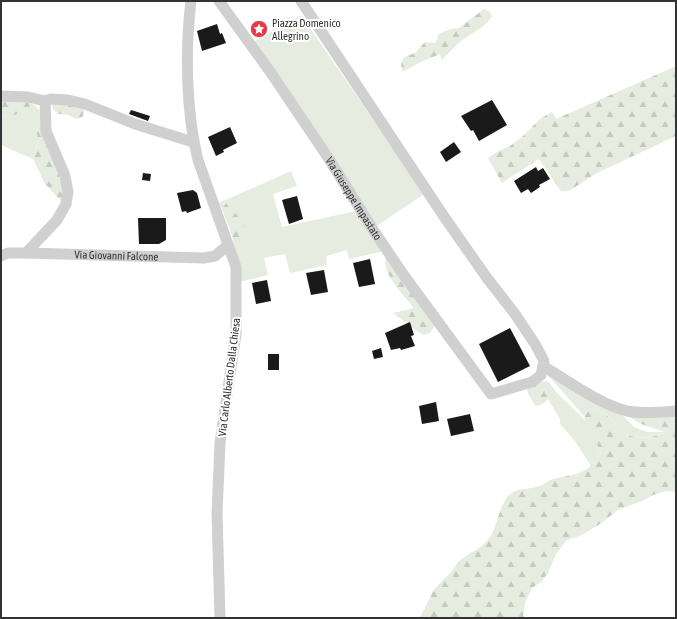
<svg xmlns="http://www.w3.org/2000/svg" width="677" height="619" font-family="'Asap Condensed',sans-serif">
<style>
.green{fill:#e6ecdf}
.forest{fill:url(#forest-firs)}
.building{fill:#1a1a1a}
.lines{fill:none;stroke-linecap:round;stroke-linejoin:round}
.minor{stroke:#d0d0d0;stroke-width:11}
.labels{text-anchor:middle;dominant-baseline:central;stroke-width:4;stroke-linejoin:round;paint-order:stroke}
.poi-label{font-size:11px;fill:#333;stroke:#fff;text-anchor:start}
.street-label{font-size:11px;fill:#333;stroke:#fff}
</style>
<defs>
<pattern id="forest-firs" width="22" height="20" patternUnits="userSpaceOnUse"><rect width="22" height="20" fill="#e6ecdf"/><path d="M5 1l3.5 6h-7zM16 11l3.5 6h-7z" fill="#c6cbc0"/></pattern>
</defs>
<rect width="100%" height="100%" fill="#fff"/>
<g class="green">
<path d="M301,15L424,194L375,227L252,43Z"/>
<path d="M31,103C36,106 40,109 41,115C43,125 36,148 33,159L1,145V116C9,117 10,117 17,114C26,110 26,116 31,103Z"/>
<path d="M291,171L297,186L273,194L282,227L356,211L384,251L349,259L347,250L326,256L327,265L290,273L285,254L264,258L268,275L239,282C237,255 233,227 219,203Z"/>
<path d="M548,375L618,411L634,427L647,432H666C652,438 634,440 621,431C618,429 617,426 615,423C609,415 599,409 589,409L584,416Z"/>
<path d="M546,381L549,382L557,393L586,421L596,440L601,453L591,466L575,441L560,424V419L548,399L550,396L540,382Z"/>
</g>
<g class="forest">
<path d="M484,9L489,11L492,16C485,28 471,33 460,42C454,47 448,54 442,60L440,54L423,61L402,72L401,64L404,57L415,53L425,42L435,43L437,40L438,34L451,29L459,28Z"/>
<path d="M676,66V136L595,174L569,191H561L539,159L502,183L488,158L499,151L510,146L522,137L541,118L552,112L556,119Z"/>
<path d="M1,98L31,103C26,116 26,110 17,114C10,117 9,117 1,116Z"/>
<path d="M52,102L85,107L83,116L81,118L75,119L69,115L58,114L53,109Z"/>
<path d="M39,123L44,124L66,189L62,202L45,184L33,159L38,141L36,127Z"/>
<path d="M241,198L243,202L234,209V212L245,224L243,233L240,237L233,238L222,209C226,201 233,199 241,198Z"/>
<path d="M386,259H390L433,320L434,327L430,333L424,335L417,331L393,313L414,308C406,298 380,271 386,259Z"/>
<path d="M540,382L547,383C556,393 547,404 536,406L528,394L527,389Z"/>
<path d="M589,409C599,409 608,415 615,423C617,425 618,429 621,431C633,440 653,439 666,432C652,428 640,425 628,416L676,412V492L666,491L653,495L642,501L618,510L603,522L582,535L567,540L556,554L548,573L541,582L532,588L525,603L523,616L525,618H419C425,610 428,600 433,591C438,584 446,578 452,571C455,568 456,564 459,561C469,552 482,549 490,537C498,525 500,499 513,492C521,488 531,489 539,486C543,485 546,482 550,480C574,473 586,477 601,453C596,440 589,429 584,417Z"/>
</g>
<g class="building">
<path d="M217,24L220,34L222,33L226,43L202,51L197,31Z"/>
<path d="M492,100L507,125L479,141L473,130L471,131L461,116Z"/>
<path d="M131,110L150,116L148,121L129,114Z"/>
<path d="M230,127L237,143L223,150L224,152L216,156L208,137Z"/>
<path d="M454,142L461,152L446,162L440,152Z"/>
<path d="M536,167L538,171L543,168L550,179L539,185L540,187L531,193L528,189L521,193L514,181Z"/>
<path d="M143,173L151,174L150,181L142,180Z"/>
<path d="M193,190L197,193L201,208L187,213L186,211L182,212L177,193Z"/>
<path d="M297,196L303,219L289,224L282,200Z"/>
<path d="M138,218H166V240L159,244H139Z"/>
<path d="M370,259L375,284L359,287L353,263Z"/>
<path d="M324,270L328,292L311,295L306,273Z"/>
<path d="M267,280L271,301L256,304L252,283Z"/>
<path d="M410,322L414,335L411,336L415,346L401,350L400,348L391,350L385,333Z"/>
<path d="M510,328L530,366L498,382L479,344Z"/>
<path d="M381,348L383,357L374,359L372,351Z"/>
<rect x="268" y="354" width="11" height="16"/>
<path d="M436,402L439,421L422,424L419,406Z"/>
<path d="M470,414L474,431L451,436L447,419Z"/>
</g>
<g class="lines">
<g class="minor">
<path d="M191,1C185,51 186,112 198,160L236,267V334L220,443L217,513L220,618"/>
<path id="s1" d="M219,1L271,73L329,159L372,228L403,274L491,394L532,382L541,375L544,361L535,344L515,314L487,278L445,218L301,1"/>
<path d="M1,96L28,97L45,101L51,99L68,100L85,104L135,124L193,142"/>
<path d="M26,253L57,220L66,204L68,192L65,176L46,131L45,101"/>
<path id="s2" d="M1,256L8,253H26L204,258L215,256L228,245"/>
<path d="M543,366C568,381 599,404 627,411C642,414 661,412 676,411"/>
</g>
</g>
<defs>
<symbol id="sight-disc" viewBox="-11 -11 22 22"><circle r="9.5" fill="#e63946" stroke="#fff"/><path d="M0-6L1.8-2.2L6-1.7L2.9 1.2L3.7 5.4L0 3.3L-3.7 5.4L-2.9 1.2L-6-1.7L-1.8-2.2Z" fill="#fff"/></symbol>
</defs>
<g fill-rule="evenodd">
<use href="#sight-disc" x="249" y="19" width="20" height="20"/>
</g>
<g class="labels">
<g class="poi-label">
<text x="272" y="23">Piazza Domenico<tspan x="272" dy="13">Allegrino</tspan></text>
</g>
<g class="street-label">
<text stroke="none"><textPath href="#s1" startOffset="239">Via Giuseppe Impastato</textPath></text>
<text stroke="none"><textPath href="#s2" startOffset="116">Via Giovanni Falcone</textPath></text>
<text transform="translate(229 377) rotate(-83)">Via Carlo Alberto Dalla Chiesa</text>
</g>
</g>
<rect width="677" height="619" fill="none" stroke="#333333" stroke-width="4"/>
</svg>
